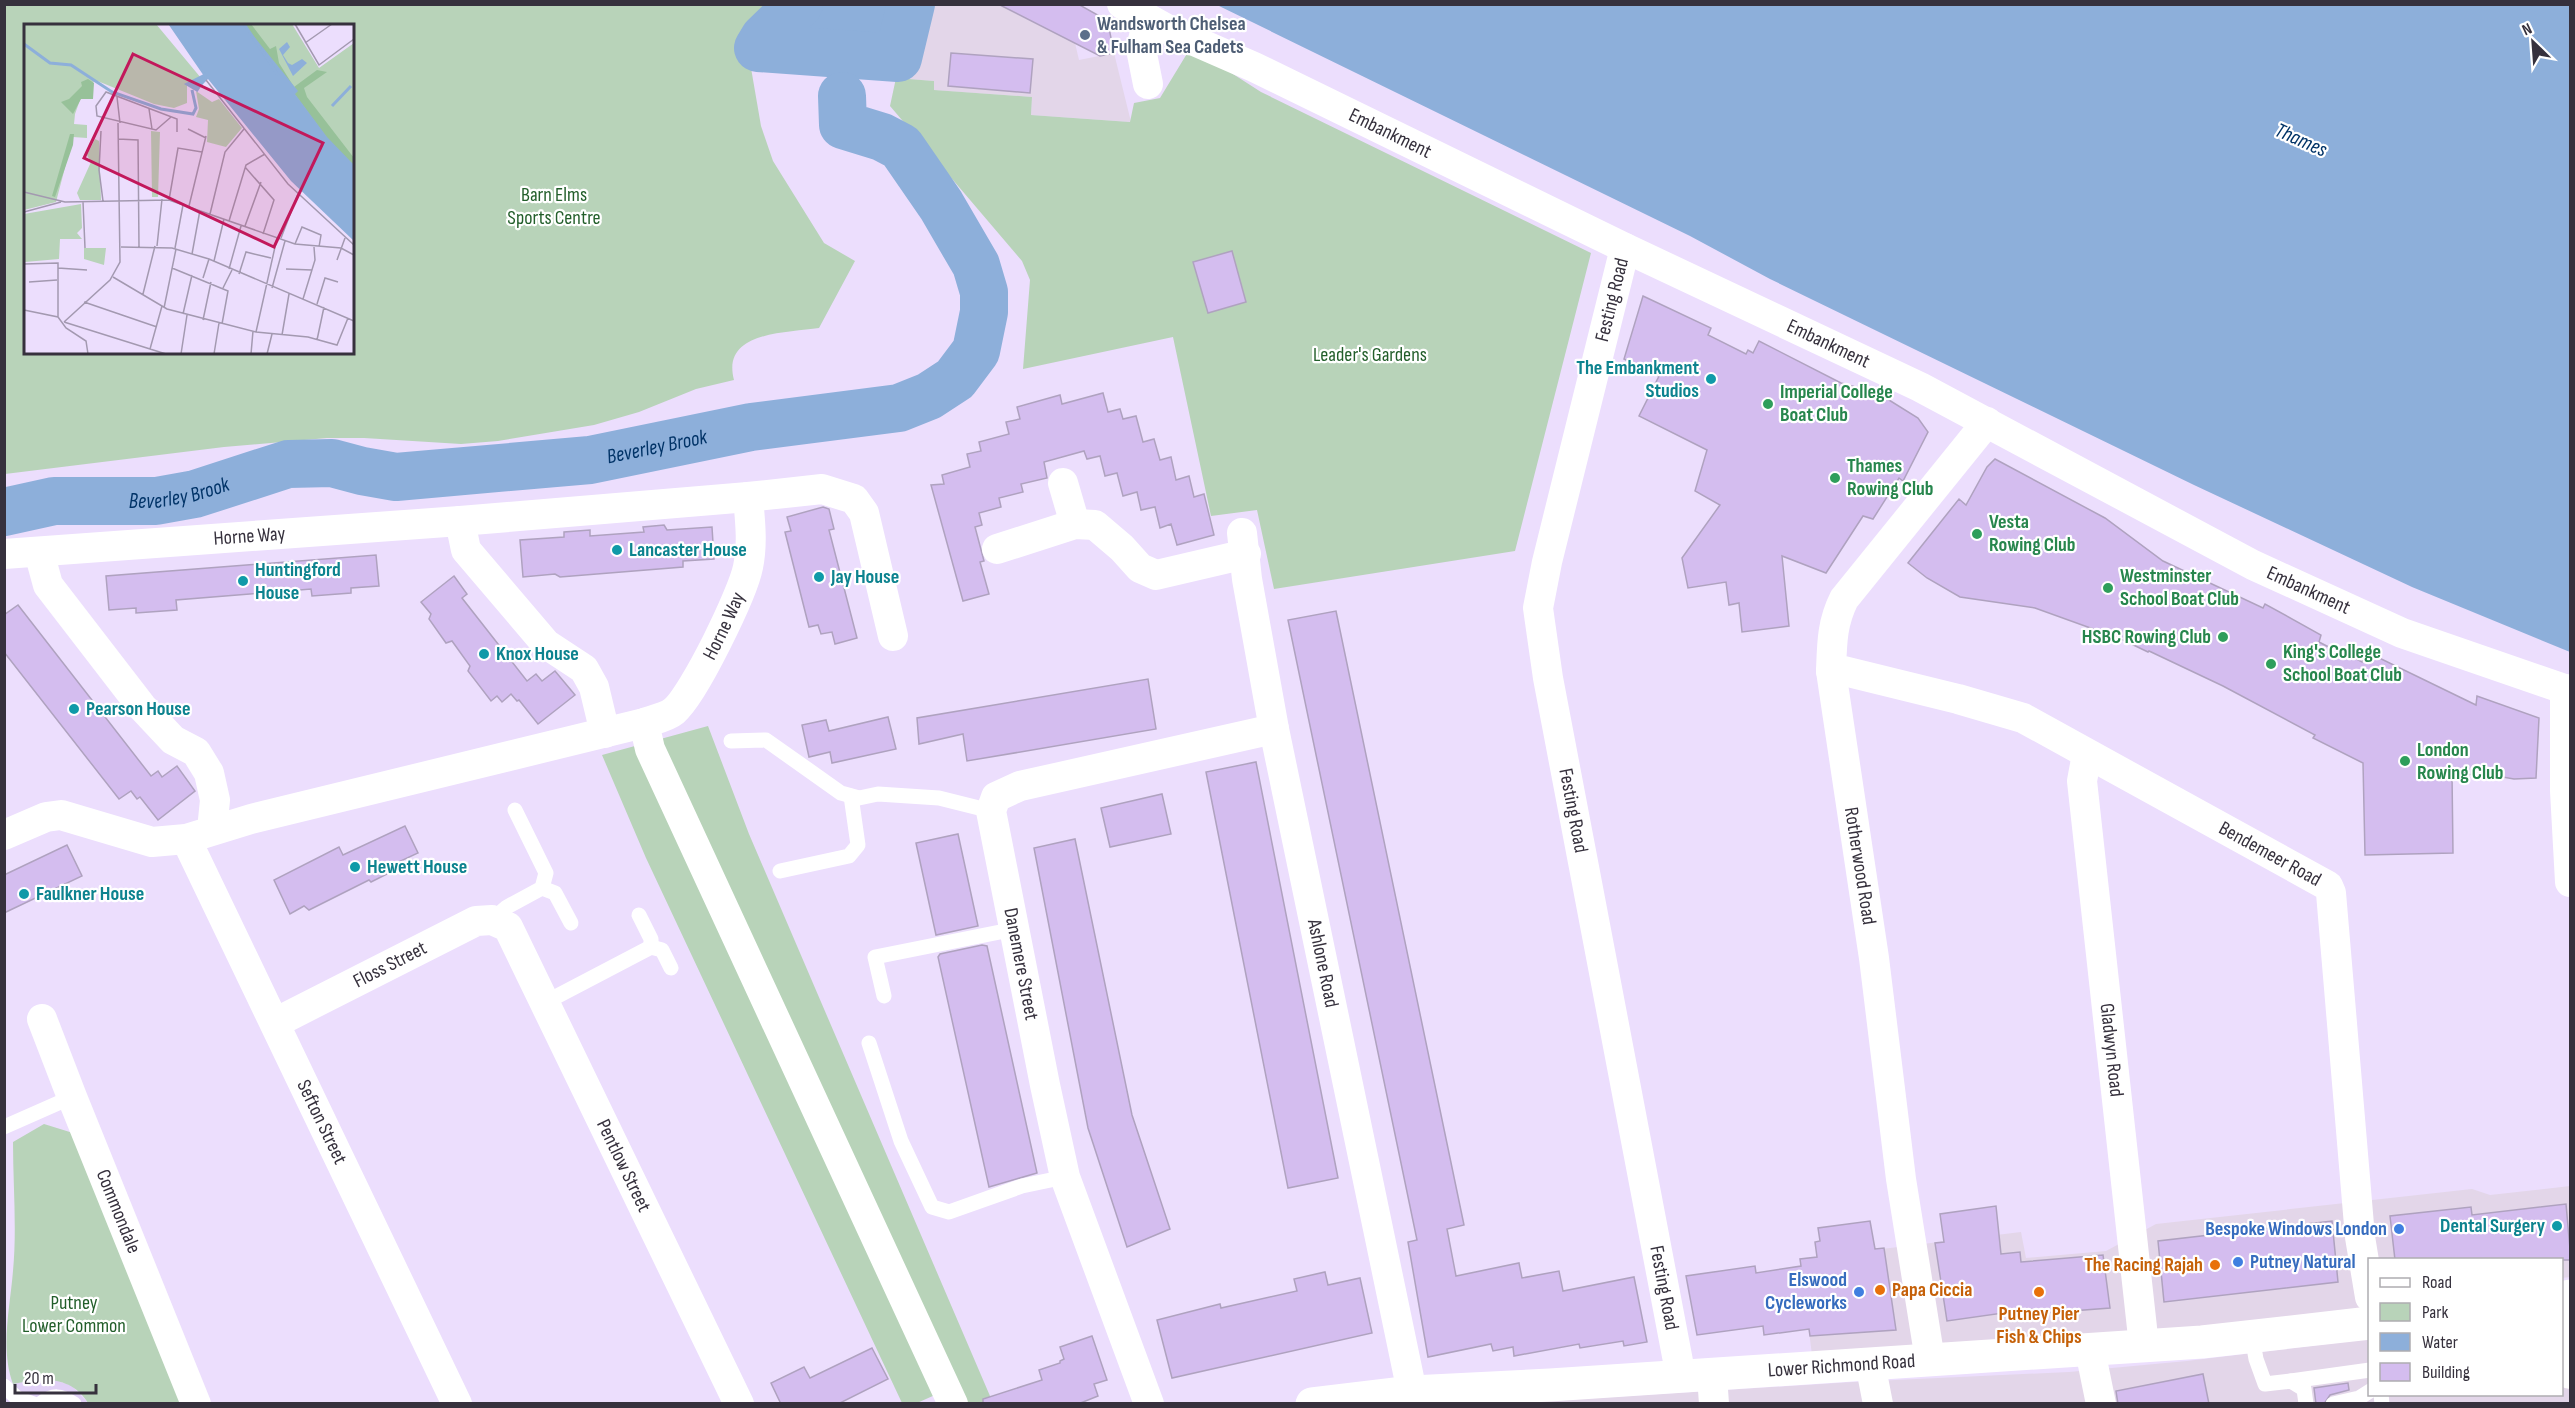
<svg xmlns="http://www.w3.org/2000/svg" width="2575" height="1408" font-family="'Sofia Sans Condensed',sans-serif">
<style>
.commercial{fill:#e3d6e9}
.built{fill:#e1d1f6}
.green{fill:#b8d3b9;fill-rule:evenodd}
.water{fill:#8dafda}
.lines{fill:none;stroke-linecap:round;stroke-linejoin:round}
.river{stroke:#8dafda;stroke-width:48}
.building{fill:#d4bdef;stroke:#afa2bf;stroke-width:1.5}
.lane{stroke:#fff;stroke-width:15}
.street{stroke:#fff;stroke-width:30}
.secondary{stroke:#fff;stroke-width:33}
.service-dot{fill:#5c6f8a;stroke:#fff;stroke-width:2}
.culture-dot{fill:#0f9aa8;stroke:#fff;stroke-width:2}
.leisure-dot{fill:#2e9e5b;stroke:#fff;stroke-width:2}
.shop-dot{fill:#3f7fe0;stroke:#fff;stroke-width:2}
.food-dot{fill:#e8710a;stroke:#fff;stroke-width:2}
.labels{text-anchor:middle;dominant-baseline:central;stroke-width:4.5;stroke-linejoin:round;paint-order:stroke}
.service-label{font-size:20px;font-weight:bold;fill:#4e5e75;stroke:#fff;text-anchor:start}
.street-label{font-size:20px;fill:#36313d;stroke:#fff}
.park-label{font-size:20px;fill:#225e2a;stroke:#fff}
.culture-label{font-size:20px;font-weight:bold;fill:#0d838f;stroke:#fff;text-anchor:start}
.leisure-label{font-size:20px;font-weight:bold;fill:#27864d;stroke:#fff;text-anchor:start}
.shop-label{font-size:20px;font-weight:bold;fill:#366cbe;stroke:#fff;text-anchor:end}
.food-label{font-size:20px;font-weight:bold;fill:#c56008;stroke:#fff;text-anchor:end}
.water-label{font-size:21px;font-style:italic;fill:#013367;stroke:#fff}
.inset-river{fill:none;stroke:#8dafda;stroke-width:3}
.inset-road{fill:none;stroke:#a399b0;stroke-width:1.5}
.view{fill:#c2185b;fill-opacity:0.15;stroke:#c2185b;stroke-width:3}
.inset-edge{fill:none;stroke:#36313d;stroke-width:3}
</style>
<rect width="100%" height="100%" fill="#ecdefd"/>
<g class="commercial">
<path d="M914,5H998L1075,43L1079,60L1114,53L1131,122L1031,115L1032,97L933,90L934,81L896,78Z"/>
<path d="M2570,1186V1277L2562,1278V1260H2370L2369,1307L2165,1332L1812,1355L1800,1259L2021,1232L2026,1258L2106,1251L2156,1224L2472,1189L2490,1195Z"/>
<path d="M2570,1325V1403L1498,1404L1853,1382L2069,1372L2187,1361L2369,1339L2370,1394H2562V1327Z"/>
</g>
<path class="built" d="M36,1379L53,1380L71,1385L88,1403H5L4,1389L13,1384Z"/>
<g class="green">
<path d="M4,5H783L746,39L761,126L773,161L824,243L855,261L819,328C786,333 721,331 734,380L696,389L639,412L594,425L498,441L461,444L364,438H327L224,447L5,474ZM26,26H352V352H26Z"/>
<path d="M1191,47L1261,92L1591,253L1515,551L1274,589L1257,510L1211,516L1173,337L1023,369L1030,280L1022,261L890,106L896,78L934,81V90L1032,97L1031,115L1130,122L1134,103L1160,98Z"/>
<path d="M708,726L749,834L993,1403H939L935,1395L917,1403H902L646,858L602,755Z"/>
<path d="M44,1124L73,1133L184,1403H88C71,1375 41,1378 13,1384C0,1349 10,1308 13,1271C17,1229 13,1185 13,1142Z"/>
</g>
<g class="water">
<path d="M799,5H911L898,58L758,48L764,38Z"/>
<path d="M1217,5H2570V652L2412,587L2194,485L1770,279L1690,236Z"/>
</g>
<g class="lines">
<g class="river">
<path d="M799,4L764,38L758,48L898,58L911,4"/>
<path id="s1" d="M4,512L54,501H156L195,494L288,464L332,463L362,471L396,477L590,460L751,427L899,408L929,396L955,379L976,351L984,312V292L976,265L941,205L901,147L882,137L843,125L842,96"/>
</g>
</g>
<g class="building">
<path d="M998,4H1078L1103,18L1109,28L1114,53L1100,56Z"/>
<path d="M951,53L1033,59L1030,93L948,86Z"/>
<path d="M1232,251L1246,302L1208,313L1193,262Z"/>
<path d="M1643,296L1711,328L1708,335L1746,354L1748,350L1753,353L1759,341L1841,383L1863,389L1889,400L1918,418L1928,432L1903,481L1899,478L1873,519L1863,516L1826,573L1782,556L1789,626L1742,632L1739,603L1729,605L1726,582L1688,588L1682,558L1720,505L1695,491L1707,450L1639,416L1659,376L1624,359Z"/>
<path d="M1103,393L1108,412L1120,409L1123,419L1136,416L1143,442L1154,439L1160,460L1171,457L1176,480L1189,476L1194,497L1204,494L1214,535L1177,545L1171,524L1160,528L1155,507L1141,510L1137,492L1123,496L1117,473L1105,476L1100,456L1087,459L1084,451L1044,462L1047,478L1021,484L1023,492L999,498L1001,507L979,513L982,525L975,527L984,561L980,562L989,594L963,601L931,485L944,484L942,475L970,467L967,454L981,451L979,442L1009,434L1006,422L1020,419L1017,407L1060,395L1062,404Z"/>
<path d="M1995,459L2105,518L2163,561L2263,608L2265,604L2321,635L2319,642L2352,659L2353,657L2362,662L2367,652L2476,705L2477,696L2539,718L2536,778L2514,779L2491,775L2452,774L2453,853L2365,855L2363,763L2313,738L2315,735L2223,686L2149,651L2148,652L2121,639L2035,608L1960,597L1927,578L1908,563L1959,499L1966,505L1987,467Z"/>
<path d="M823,507L829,509L834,529L829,530L857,638L835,644L832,632L821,634L818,625L809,627L785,532L791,531L787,517Z"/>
<path d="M664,525L667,530L712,527L714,559L683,561V567L560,577L555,574L523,577L520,540L564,537V532L590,530V536L644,532L643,527Z"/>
<path d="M376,555L379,586L351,588V593L312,596L311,589L176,600L177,610L136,613V608L109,610L106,576Z"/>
<path d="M454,576L467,594L462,598L527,681L536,674L542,681L555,671L575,695L538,724L519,700L517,701L511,694L502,702L497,696L491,701L468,671L470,666L452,641L446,643L429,619L431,614L421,602Z"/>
<path d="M18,605L151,776L158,771L162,777L177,766L195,791L158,820L140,797L137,799L131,791L119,799L4,652V615Z"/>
<path d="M1336,611L1464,1225L1447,1229L1456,1276L1519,1263L1522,1278L1559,1271L1563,1291L1634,1277L1647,1342L1624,1346L1623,1341L1580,1348L1579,1344L1514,1356L1513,1347L1493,1351L1491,1344L1428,1357L1408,1242L1417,1240L1288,620Z"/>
<path d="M1148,679L1156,729L967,761L963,734L919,744L917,718Z"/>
<path d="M888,717L896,749L832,763L830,752L809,757L802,725L826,720L829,731Z"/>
<path d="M1256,762L1338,1178L1288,1188L1206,772Z"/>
<path d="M1162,794L1171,834L1110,847L1101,808Z"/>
<path d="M405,826L418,853L392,865L395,870L371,882L369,880L309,910L304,906L290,914L274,880L339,847L343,855Z"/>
<path d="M958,834L978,926L936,935L916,843Z"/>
<path d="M1075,839L1132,1115L1170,1229L1127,1247L1088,1128L1034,848Z"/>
<path d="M67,845L82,876L4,913V875Z"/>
<path d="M982,945L987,946L1037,1173L989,1187L938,957L940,954Z"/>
<path d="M2566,1204L2571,1260H2395L2390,1216L2471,1207L2472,1215Z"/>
<path d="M1996,1206L2001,1254L2020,1252L2021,1262L2103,1255L2110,1308L2032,1314L2031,1309L1947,1321L1935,1243L1944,1242L1940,1214Z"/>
<path d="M1870,1221L1875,1249L1884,1248L1896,1330L1810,1336L1809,1329L1764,1335L1763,1326L1697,1335L1686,1276L1755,1266L1756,1273L1801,1266L1800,1259L1817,1257L1815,1242L1820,1241L1818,1228Z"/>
<path d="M2332,1221L2338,1282L2164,1302L2158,1241Z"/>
<path d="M1325,1272L1328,1285L1360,1278L1372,1333L1172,1378L1157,1320L1220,1304L1221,1308L1297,1291L1294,1279Z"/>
<path d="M1092,1336L1107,1380L1094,1384L1098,1396L1078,1404H983V1399L1042,1380L1039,1370L1060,1363V1361L1064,1359L1060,1347Z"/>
<path d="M872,1348L888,1379L838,1404H781L771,1383L804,1367L810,1378Z"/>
<path d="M2203,1374L2209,1404H2118L2116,1391Z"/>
<path d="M2348,1383L2349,1390L2330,1395L2324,1404H2316L2314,1388Z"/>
</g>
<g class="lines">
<g class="lane">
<path d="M731,741L766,740L841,793L859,798L878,794L939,798L991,811"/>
<path d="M780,871L849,856L858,845L851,796"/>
<path d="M542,888L555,893L571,923"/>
<path d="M639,915L651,939V947"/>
<path d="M492,920L507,907L542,888L546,873L515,810"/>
<path d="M884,996L875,957L1015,929"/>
<path d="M546,1002L651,947L662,950L671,968"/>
<path d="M869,1043L901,1141L932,1207L949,1212L1022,1186L1065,1177"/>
<path d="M4,1127L72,1097"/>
<path d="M2252,1336L2256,1359L2265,1384L2291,1381L2304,1389L2306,1404"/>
<path d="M2291,1381L2370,1370"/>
<path d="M4,1386L17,1398L34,1404"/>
<path d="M2381,1394L2382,1404"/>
<path d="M40,1404C53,1394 61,1395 74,1404"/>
<path d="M2333,1404L2359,1398L2370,1391"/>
</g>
<g class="street">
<path id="s2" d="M1122,4L1167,29L1254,67L1625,248L1920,387L2253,565L2402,633L2570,691"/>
<path d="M1148,84L1141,49L1148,19"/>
<path id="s3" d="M1625,248L1547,562L1538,608L1548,678L1681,1377"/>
<path d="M1063,483L1075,524"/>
<path d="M460,521L466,550L546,644L584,669L594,687L605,733"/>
<path id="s4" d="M1242,533L1247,579L1274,729L1412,1392"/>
<path d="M997,549L1075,524L1095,525L1122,548L1140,568L1156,575L1246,554"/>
<path d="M39,552L48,585L142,707L173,740L196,752L209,773L215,800L212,830"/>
<path id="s5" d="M4,554L460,521L748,497L822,489L854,499L864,513L893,636"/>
<path id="s6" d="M1831,671H1844L1958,699L2023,718L2328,886L2331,893L2360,1237L2370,1297"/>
<path d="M2565,689V791L2570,882"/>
<path d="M644,723L650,749L953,1404"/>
<path id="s7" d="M2087,754L2082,781L2144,1346"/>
<path id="s8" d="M4,835L46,817L61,815L152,842L186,839L251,819L644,723C653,720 667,717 674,711C694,694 743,593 748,567C753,544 750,520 748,497"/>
<path id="s9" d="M186,839L457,1404"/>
<path id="s10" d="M42,1019L72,1097L196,1404"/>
<path id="s11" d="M275,1023L476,921L492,920L508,927L739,1404"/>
<path d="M2562,1305L2570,1374"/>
<path d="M2090,1350L2101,1404"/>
<path d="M1930,1360L1901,1179L1874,958L1831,671C1832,643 1832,623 1844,599L1987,422"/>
<path d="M1870,1363L1878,1404"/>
<path d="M1712,1375L1714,1404"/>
<path d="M1149,1404L1065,1177L1045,1085L991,811L996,797L1020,786L1274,729"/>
</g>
<g class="secondary">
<path d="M2562,1298L2570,1296"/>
<path id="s12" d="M1312,1404L1412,1392L1550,1385L2202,1342L2370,1323"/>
</g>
</g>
<circle class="service-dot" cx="1085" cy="35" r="6"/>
<g class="culture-dot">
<circle cx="1711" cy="379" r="6"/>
<circle cx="617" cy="550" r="6"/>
<circle cx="819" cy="577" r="6"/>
<circle cx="243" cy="581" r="6"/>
<circle cx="484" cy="654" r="6"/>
<circle cx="74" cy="709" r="6"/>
<circle cx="355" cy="867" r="6"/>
<circle cx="24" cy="894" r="6"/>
<circle cx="2557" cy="1226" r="6"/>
</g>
<g class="leisure-dot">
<circle cx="1768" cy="404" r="6"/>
<circle cx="1835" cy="478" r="6"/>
<circle cx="1977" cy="534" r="6"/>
<circle cx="2108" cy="588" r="6"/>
<circle cx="2223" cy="637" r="6"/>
<circle cx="2271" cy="664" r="6"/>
<circle cx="2405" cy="761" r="6"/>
</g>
<g class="shop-dot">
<circle cx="2399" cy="1229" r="6"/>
<circle cx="2238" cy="1262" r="6"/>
<circle cx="1859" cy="1292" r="6"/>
</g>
<g class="food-dot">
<circle cx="2215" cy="1265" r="6"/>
<circle cx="1880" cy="1290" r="6"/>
<circle cx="2039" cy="1292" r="6"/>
</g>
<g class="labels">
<g class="service-label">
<text x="1097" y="24">Wandsworth Chelsea<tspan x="1097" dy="23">&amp; Fulham Sea Cadets</tspan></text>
</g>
<g class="street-label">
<text stroke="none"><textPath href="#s2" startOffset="298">Embankment</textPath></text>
<text transform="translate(1612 300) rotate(-76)">Festing Road</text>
<text stroke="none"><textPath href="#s2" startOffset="784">Embankment</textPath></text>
<text stroke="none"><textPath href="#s5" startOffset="246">Horne Way</textPath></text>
<text stroke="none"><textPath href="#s2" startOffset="1324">Embankment</textPath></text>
<text stroke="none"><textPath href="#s8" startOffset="794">Horne Way</textPath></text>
<text stroke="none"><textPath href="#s3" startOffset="576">Festing Road</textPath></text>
<text stroke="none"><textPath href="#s6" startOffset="480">Bendemeer Road</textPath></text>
<text transform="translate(1860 866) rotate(81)">Rotherwood Road</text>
<text stroke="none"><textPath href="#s4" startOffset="438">Ashlone Road</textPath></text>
<text transform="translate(1021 964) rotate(79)">Danemere Street</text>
<text stroke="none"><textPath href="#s11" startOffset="129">Floss Street</textPath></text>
<text stroke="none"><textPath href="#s7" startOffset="298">Gladwyn Road</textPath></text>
<text stroke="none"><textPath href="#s9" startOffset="314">Sefton Street</textPath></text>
<text stroke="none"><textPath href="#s11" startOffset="524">Pentlow Street</textPath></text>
<text stroke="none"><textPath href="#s10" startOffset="207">Commondale</textPath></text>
<text stroke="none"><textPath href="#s3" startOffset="1062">Festing Road</textPath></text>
<text stroke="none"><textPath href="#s12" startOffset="531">Lower Richmond Road</textPath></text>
</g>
<g class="park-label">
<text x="554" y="195">Barn Elms<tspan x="554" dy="23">Sports Centre</tspan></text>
<text x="1370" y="355">Leader's Gardens</text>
<text x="74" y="1303">Putney<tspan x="74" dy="23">Lower Common</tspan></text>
</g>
<g class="culture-label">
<text x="1699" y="368" text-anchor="end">The Embankment<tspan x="1699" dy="23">Studios</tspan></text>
<text x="629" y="550">Lancaster House</text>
<text x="255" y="570">Huntingford<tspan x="255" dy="23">House</tspan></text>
<text x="831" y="577">Jay House</text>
<text x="496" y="654">Knox House</text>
<text x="86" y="709">Pearson House</text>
<text x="367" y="867">Hewett House</text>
<text x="36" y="894">Faulkner House</text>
<text x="2545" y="1226" text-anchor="end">Dental Surgery</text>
</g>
<g class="leisure-label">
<text x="1780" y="392">Imperial College<tspan x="1780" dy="23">Boat Club</tspan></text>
<text x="1847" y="466">Thames<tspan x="1847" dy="23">Rowing Club</tspan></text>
<text x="1989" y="522">Vesta<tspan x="1989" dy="23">Rowing Club</tspan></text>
<text x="2120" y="576">Westminster<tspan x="2120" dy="23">School Boat Club</tspan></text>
<text x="2211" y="637" text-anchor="end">HSBC Rowing Club</text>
<text x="2283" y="652">King's College<tspan x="2283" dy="23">School Boat Club</tspan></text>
<text x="2417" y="750">London<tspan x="2417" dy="23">Rowing Club</tspan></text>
</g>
<g class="shop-label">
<text x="2387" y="1229">Bespoke Windows London</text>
<text x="2250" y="1262" text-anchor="start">Putney Natural</text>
<text x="1847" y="1280">Elswood<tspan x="1847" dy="23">Cycleworks</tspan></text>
</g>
<g class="food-label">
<text x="2203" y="1265">The Racing Rajah</text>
<text x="1892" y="1290" text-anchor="start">Papa Ciccia</text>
<text x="2039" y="1314" text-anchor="middle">Putney Pier<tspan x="2039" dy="23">Fish &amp; Chips</tspan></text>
</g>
<g class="water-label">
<text transform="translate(2301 140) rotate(24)">Thames</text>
<text stroke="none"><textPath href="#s1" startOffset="663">Beverley Brook</textPath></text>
<text stroke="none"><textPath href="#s1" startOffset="177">Beverley Brook</textPath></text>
</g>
</g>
<g transform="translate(24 24)">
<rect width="330" height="330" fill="#ecdefd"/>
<path d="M0,0H132L177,54L163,59V79L150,84L130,80L71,56L56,76L51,90L50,100L63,101V114L49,113L32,178L0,186ZM220,0H268L295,44L330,19V141ZM172,67L188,78L195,75L218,104L202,123L183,118L184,96L172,93L175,85ZM127,107L136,108L134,173H128ZM71,115L75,117L77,176H56L53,169L67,138L63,131ZM57,180L58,204L53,209L58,215H36L35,235L1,238L0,190ZM60,224H82L80,241L60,235Z" fill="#b8d3b9"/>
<path d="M218,0H227L246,25L252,22L255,39L270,63L293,46L303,48L280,64L283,73L330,134V144L302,113L271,71L268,61L264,62ZM64,55L70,59L69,75H57L49,90L37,78L45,75L58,62L57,58ZM46,110H50L49,121L31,173L28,172Z" fill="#97c199"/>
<path d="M146,0H220L274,67L271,70L303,113L330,141V217L267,157L184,55L173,66L163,60L181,51ZM263,18L266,23L259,31L264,39L268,41L278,35L283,39L269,52L255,25Z" fill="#8dafda"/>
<path class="inset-river" d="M146,0L181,51L163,60L173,66L179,57M220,0L254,51M0,20L26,39L47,41L88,68L137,85L169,90L172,84L168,66M308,82L327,62"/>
<path class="inset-road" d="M271,0L295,41L330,15M281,19L308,0M182,56L264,160L330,221M93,73L96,99M125,85L128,105M147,93L132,106L73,92L72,82L82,68L153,95V108M164,105L182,114M77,107L75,146L79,177M94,115L114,116L115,223M221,143L250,176L239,210M0,168L41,178L145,176L271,220L317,224L330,231M145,176L154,124L178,128M59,178L61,224M165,182L182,112M0,188L37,178M186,190L201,128L220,105M205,197L222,141L241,130M221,202L237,158M257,214L274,170M271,220L278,203L297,211L295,223M133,222L138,175M97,223L148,224L185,235L330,297M151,224L159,181M168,230L176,186M313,236L321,214M190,237L200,195M0,240L34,239V293M34,244L63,246M148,244L204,267L198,300M205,245L217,202M262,245L288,246M215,250L222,228L247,234M89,253L143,285L232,308L284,313L313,321L324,294M179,254L185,235M5,258L33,256M199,264L208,246M248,264L261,217M119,270L131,222M279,275L291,236L290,223M60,278L133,303M293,280L301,254L314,258M140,284L152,225M0,286L34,293L42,304L62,317L64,330M159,290L168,251M179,296L187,258M40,298L86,256L96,238L94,99M40,298L142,330M232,308L253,214M258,311L265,270M293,316L300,283M126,325L138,282M157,330L163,291M190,330L195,299M227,330L229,307M243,330L248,310"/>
<path class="view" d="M109,30L299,119L250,223L60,134Z"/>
<rect width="330" height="330" class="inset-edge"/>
</g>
<rect width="2575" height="1408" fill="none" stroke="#36313d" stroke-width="12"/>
<rect x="2368" y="1258" width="195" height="138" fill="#ffffff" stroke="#afadb1" stroke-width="1.5"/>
<rect x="2380" y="1278" width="30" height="9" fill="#ffffff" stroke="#afadb1" stroke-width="1.5"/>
<text x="2422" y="1288" font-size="18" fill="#36313d">Road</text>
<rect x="2380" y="1303" width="30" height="18" fill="#b8d3b9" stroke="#afadb1" stroke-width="1.5"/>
<text x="2422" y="1318" font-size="18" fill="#36313d">Park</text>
<rect x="2380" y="1333" width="30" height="18" fill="#8dafda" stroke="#afadb1" stroke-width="1.5"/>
<text x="2422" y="1348" font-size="18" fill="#36313d">Water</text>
<rect x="2380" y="1363" width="30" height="18" fill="#d4bdef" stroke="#afadb1" stroke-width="1.5"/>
<text x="2422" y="1378" font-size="18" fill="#36313d">Building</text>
<g transform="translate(2533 42) rotate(335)" stroke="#ffffff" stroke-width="4.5" paint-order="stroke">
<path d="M0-4.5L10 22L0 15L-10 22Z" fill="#36313d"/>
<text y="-9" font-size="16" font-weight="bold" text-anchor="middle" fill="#36313d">N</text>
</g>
<path d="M15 1384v9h81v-9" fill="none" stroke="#36313d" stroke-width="3"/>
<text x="24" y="1384" font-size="18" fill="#36313d" stroke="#ffffff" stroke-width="4.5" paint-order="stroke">20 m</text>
</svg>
